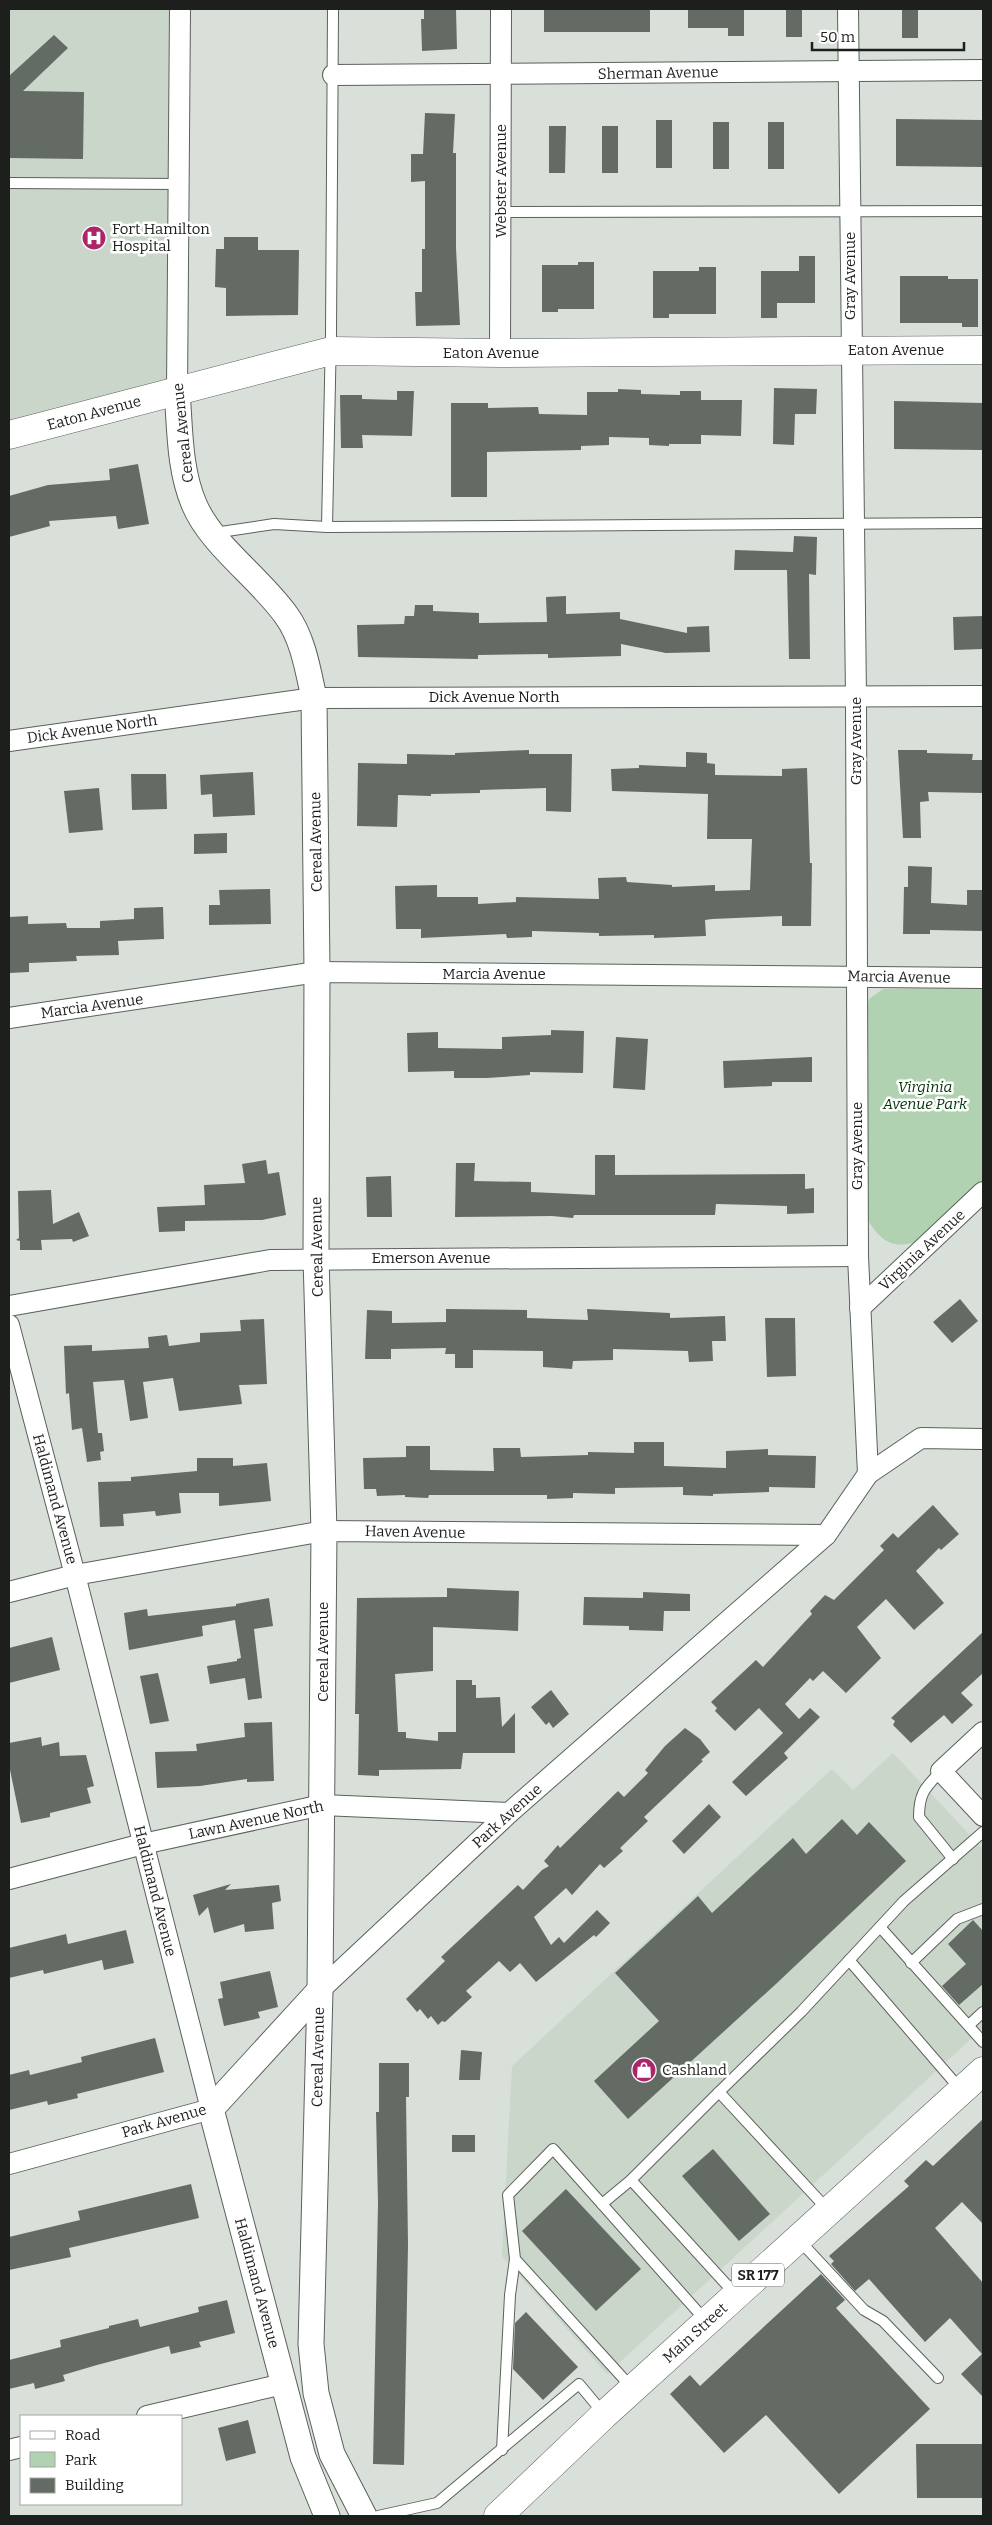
<svg xmlns="http://www.w3.org/2000/svg" width="992" height="2525" font-family="Bitter,serif">
<style>
.built{fill:#c9d6c9}
.green{fill:#b0d2b1}
.building{fill:#646a64}
.lines{fill:none;stroke-linecap:round;stroke-linejoin:round}
.service-casing{stroke:#5b615b;stroke-width:12}
.minor-casing{stroke:#5b615b;stroke-width:22}
.tertiary-casing{stroke:#5b615b;stroke-width:27}
.secondary-casing{stroke:#5b615b;stroke-width:29}
.primary-casing{stroke:#5b615b;stroke-width:29}
.service{stroke:#fff;stroke-width:10}
.minor{stroke:#fff;stroke-width:20}
.tertiary{stroke:#fff;stroke-width:25}
.secondary{stroke:#fff;stroke-width:28}
.primary{stroke:#fff;stroke-width:28}
.labels{text-anchor:middle;dominant-baseline:central;stroke-width:5;stroke-linejoin:round;paint-order:stroke}
.shield{fill:#fff;stroke:#616261;stroke-width:1}
.shield-label{font-size:14px;font-weight:bold;fill:#1d1f1d}
.street-label{font-size:15px;fill:#1d1f1d;stroke:#fff}
.poi-label{font-size:15px;fill:#1d1f1d;stroke:#fff;text-anchor:start}
.park-label{font-size:15px;font-style:italic;fill:#003407;stroke:#fff}
</style>
<rect width="100%" height="100%" fill="#d9e0d9"/>
<g class="built">
<path d="M9,9H180L177,391L9,435Z"/>
<path d="M893,1753L983,1849V2028L607,2374L502,2256L512,2066L832,1769L853,1790Z"/>
</g>
<path class="green" d="M983,988V1180C973,1190 924,1240 915,1242C890,1251 877,1236 866,1217V1011L869,999L883,989Z"/>
<g class="building">
<path d="M424,9H456L457,49L422,51L421,19H424Z"/>
<rect x="544" y="9" width="106" height="23"/>
<path d="M688,9H744V36H728V28H688Z"/>
<rect x="786" y="9" width="16" height="28"/>
<rect x="902" y="9" width="16" height="29"/>
<path d="M54,35L68,48L23,91L84,92L83,159L9,158V76Z"/>
<path d="M425,113L455,114L453,153H456V248L460,325L416,326L415,292H422V249H425V181L411,182V154H423Z"/>
<path d="M896,119L983,120V167L896,166Z"/>
<rect x="656" y="120" width="16" height="48"/>
<rect x="713" y="122" width="16" height="47"/>
<rect x="768" y="122" width="16" height="47"/>
<path d="M549,126H566L565,173H549Z"/>
<rect x="602" y="126" width="16" height="47"/>
<path d="M224,237H258V250H299L298,315L226,316V288L215,287L216,249H224Z"/>
<path d="M799,256H815V303H777V318H761V271H799Z"/>
<path d="M578,262H594V309H558V312H542V265H578Z"/>
<path d="M699,267H716V314H669V318H653V271H699Z"/>
<path d="M900,276H948V279H978V327H962V323H900Z"/>
<path d="M774,388L817,389L816,414H795L794,445L773,444Z"/>
<path d="M618,389L641,390V394L680,395V391H701V400H742L741,436L701,435V444H669V446L649,445V438L609,437V445L581,446V450L487,452V497H451V403H488V408L538,407L539,414L587,415V392H618Z"/>
<path d="M397,391H414L412,436L362,435L363,448H341L340,395H362V399L397,400Z"/>
<path d="M894,401L982,403V450L894,449Z"/>
<path d="M138,464L149,524L118,529L116,516L49,521L50,526L9,537V496L48,485L110,480L109,469Z"/>
<path d="M794,536L817,537L816,575L809,574L810,659H789L787,570H734L735,550L793,552Z"/>
<path d="M566,596V614L620,612V619L687,633V627L709,626L710,652L666,653L621,644V656L548,658V654L478,655V659L358,657L357,625L404,624L405,616H414L415,605H433V611L479,613V623L547,622L546,597Z"/>
<path d="M983,616V649L954,650L953,617Z"/>
<path d="M529,750V754H572L571,812L546,811V788L480,790V793L431,794V796L398,795L397,827L357,826L358,763L407,764V754L455,755V753Z"/>
<path d="M898,750H927V753L973,754L972,760H983V793L928,792L929,801L920,802L921,838H903Z"/>
<path d="M686,752L707,753V763L715,764V775L782,776V769L807,768L810,863H812L811,926H782V916L712,919L705,920L706,936L654,938V935L599,936V933L532,931V937L507,938L506,934L421,938V929H396L395,886L437,885V897H478V904L516,902V897L599,899L598,878L626,877L627,882L672,885V887L715,885V891L750,890L752,839H707L708,794L612,791L611,769L639,768V765L686,767Z"/>
<path d="M253,772L255,815L213,817L212,794L201,795L200,775Z"/>
<path d="M131,774H166L167,809L132,810Z"/>
<path d="M99,788L103,830L69,833L64,791Z"/>
<path d="M227,833V853L194,854V834Z"/>
<path d="M908,866L932,867L931,903L967,905V890H983V931L930,930V934H903L904,887H908Z"/>
<path d="M270,889L271,924L209,925V905H220L219,890Z"/>
<path d="M163,907L164,939L118,941L119,955L76,956L77,961L29,963V972L9,973V917L28,916V924L66,923L67,928H100V921L134,919V908Z"/>
<path d="M551,1030L584,1031L583,1073L530,1072V1075L487,1078H454V1071L408,1072L407,1033L438,1032V1048L502,1049V1037L551,1035Z"/>
<path d="M616,1037L648,1039L645,1090L613,1088Z"/>
<path d="M812,1057V1082H772V1086L724,1088L723,1061Z"/>
<path d="M595,1155H615V1175L805,1174V1189L814,1188V1213L787,1214V1206L716,1204L715,1215H574L573,1218L552,1216L455,1217L456,1163H475L474,1181L531,1182V1192L595,1195Z"/>
<path d="M266,1160L268,1174L279,1172L286,1215L262,1220L185,1221V1231L159,1232L157,1207L205,1205L204,1185L245,1183L242,1164Z"/>
<path d="M391,1176L392,1217H367L366,1177Z"/>
<path d="M51,1190L53,1224L79,1212L89,1236L73,1242L72,1239L41,1240L42,1250H20V1241L16,1240L19,1238L18,1191Z"/>
<path d="M960,1299L978,1321L952,1343L933,1322Z"/>
<path d="M446,1309L527,1310V1318L588,1320L587,1309L670,1313V1318L725,1316L726,1341H712L713,1361L689,1362L688,1351L613,1349V1360L573,1361L572,1369L543,1367V1351L473,1350V1368H455V1354H445L446,1348L391,1349V1359H365L367,1310L392,1311V1323L446,1322Z"/>
<path d="M765,1318H795L796,1376L767,1377Z"/>
<path d="M264,1319L267,1384L239,1385L242,1404L179,1411L173,1378L143,1382L148,1418L130,1421L124,1380L93,1382L98,1433H102L104,1451L100,1452L101,1460L87,1462L82,1428L72,1430L69,1393L66,1394L64,1346L92,1345V1351L149,1348L148,1337L167,1335L169,1346L200,1342V1333L241,1331L240,1320Z"/>
<path d="M634,1442H664V1466L726,1468V1451L768,1449V1455L816,1456L815,1488L769,1487V1492L713,1494V1496L683,1495V1487L615,1488V1494L573,1493V1498L547,1499V1495H429L428,1498L405,1497V1495L377,1496L376,1489H364L363,1458L406,1457V1446H430V1470L494,1471L493,1448H520L521,1457L588,1455V1452L634,1453Z"/>
<path d="M197,1458H233V1466L267,1463L271,1501L219,1506V1493H179L181,1513L156,1516L155,1511L123,1514L124,1526L100,1527L98,1482L131,1481V1477L197,1471Z"/>
<path d="M933,1505L959,1534L941,1550L939,1548L916,1571L944,1603L914,1630L886,1599L857,1627L881,1658L846,1693L823,1671L813,1681L810,1678L785,1704L799,1719L810,1708L820,1717L784,1753L788,1758L746,1796L732,1782L783,1733L759,1708L735,1731L715,1711L717,1708L711,1702L756,1660L763,1667L812,1614L810,1611L825,1595L834,1600L884,1550L880,1546L893,1533L898,1538Z"/>
<path d="M447,1588L519,1591L518,1631L433,1627V1671L395,1674L398,1732H406V1738L438,1741V1732H456V1680H472V1685H476V1698L500,1697L502,1727L515,1713V1753H463L461,1769L379,1770V1776L358,1775L359,1714H355L357,1598L447,1597Z"/>
<path d="M643,1592L690,1594V1611H664L663,1631L629,1630V1626L583,1625L584,1597L643,1598Z"/>
<path d="M269,1598L273,1626L254,1629L262,1698L248,1700L245,1678L210,1684L207,1666L237,1661V1659L241,1658L235,1620L202,1626L203,1636L129,1650L124,1613L147,1609L148,1616L236,1606V1604Z"/>
<path d="M983,1632V1673L961,1693L973,1705L952,1724L944,1715L911,1743L893,1725L895,1721L891,1718Z"/>
<path d="M52,1637L60,1670L9,1683V1648Z"/>
<path d="M158,1673L169,1721L150,1724L140,1676Z"/>
<path d="M551,1690L569,1714L553,1728L549,1722L546,1725L531,1707Z"/>
<path d="M272,1722L274,1781L247,1782V1779L200,1786L157,1788L155,1752L197,1751L196,1744L245,1737L244,1723Z"/>
<path d="M685,1728L700,1739L710,1752L701,1760L703,1761L644,1817L648,1821L620,1848L623,1851L604,1868L600,1864L572,1895L566,1888L534,1917L551,1945L559,1937L564,1943L597,1910L610,1923L596,1937L594,1935L536,1982L520,1963L510,1972L499,1961L466,1991L472,1997L445,2022L442,2021L438,2025L431,2016L428,2019L420,2009L417,2012L406,1999L445,1961L441,1957L518,1885L523,1890L542,1870L549,1866L544,1861L558,1845L560,1848L618,1791L624,1797L648,1773L645,1770L665,1746Z"/>
<path d="M41,1737L42,1746L59,1742L60,1756L86,1755L94,1786L87,1788L91,1803L50,1813V1817L21,1823L9,1765V1743Z"/>
<path d="M709,1804L721,1817L684,1854L672,1841Z"/>
<path d="M842,1819L857,1835L869,1822L906,1861L777,1983L628,2119L594,2081L659,2021L615,1973L698,1896L712,1913L793,1838L806,1854Z"/>
<path d="M231,1884L225,1890L279,1885L281,1901L272,1903L274,1929L245,1932L244,1924L214,1933L208,1907L199,1916L193,1895Z"/>
<path d="M973,1920L983,1931V1984L959,2005L942,1986L966,1964L948,1944Z"/>
<path d="M126,1930L134,1963L104,1970L102,1960L44,1974L43,1970L9,1978V1948L66,1934L68,1944Z"/>
<path d="M270,1971L278,2007L258,2012L260,2018L224,2026L218,1999L223,1998L220,1982Z"/>
<path d="M155,2038L164,2072L77,2094L78,2098L48,2105L47,2101L9,2110V2075L29,2070L30,2075L82,2062L81,2057Z"/>
<path d="M461,2050L482,2052L480,2080H459Z"/>
<path d="M379,2063H409V2097H406L408,2245L404,2465L373,2464L378,2203L376,2112H379Z"/>
<path d="M983,2119V2224L962,2202L935,2228L983,2283V2397L961,2374L982,2354L950,2318L925,2342L869,2279L855,2291L831,2264L834,2261L829,2256L909,2186L904,2181L926,2160L933,2166Z"/>
<rect x="452" y="2135" width="23" height="17"/>
<path d="M713,2149L770,2214L739,2241L682,2176Z"/>
<path d="M191,2184L199,2218L69,2248L71,2257L9,2270V2237L80,2220L78,2211Z"/>
<path d="M566,2189L641,2269L596,2311L522,2231Z"/>
<path d="M821,2274L845,2300L836,2308L930,2409L839,2494L766,2415L724,2453L670,2394L690,2375L700,2386Z"/>
<path d="M227,2300L235,2333L199,2342L201,2347L171,2354L169,2346L97,2365L63,2375L65,2381L35,2389L34,2383L9,2389V2360L61,2347L60,2340L109,2328V2326L138,2319L140,2327L199,2312L198,2307Z"/>
<path d="M526,2312L578,2367L543,2400L513,2369L515,2323Z"/>
<path d="M248,2420L256,2453L226,2461L218,2428Z"/>
<path d="M916,2444H983V2498H917Z"/>
</g>
<g class="lines">
<defs>
<g id="service">
<path d="M9,183L179,184"/>
<path d="M501,212L983,211"/>
<path d="M327,527L331,333L333,9"/>
<path d="M214,533L274,524L327,527L983,523"/>
<path d="M941,1771C925,1788 919,1793 919,1817L953,1859"/>
<path d="M880,1927L983,2042"/>
<path d="M849,1960L961,2090"/>
<path d="M911,1963L957,1919L983,1909"/>
<path d="M969,2025L983,2012"/>
<path d="M719,2092L801,2012L904,1901L983,1832"/>
<path d="M602,2204L631,2180"/>
<path d="M799,2240L864,2310L883,2321L938,2378"/>
<path d="M736,2295L631,2180L719,2092L828,2210"/>
<path d="M632,2388L515,2259L508,2195L553,2149L706,2321"/>
<path d="M502,2450L510,2295L515,2259"/>
<path d="M378,2516L437,2503L579,2384L604,2414"/>
</g>
<g id="minor">
<path d="M848,9L856,697L858,1256L868,1474"/>
<path d="M333,75L983,70"/>
<path d="M500,353L501,9"/>
<path d="M177,391L180,9"/>
<path d="M9,741L314,698L983,696"/>
<path d="M9,1018L317,972L983,978"/>
<path d="M9,1306L270,1260L858,1256"/>
<path d="M860,1308L983,1192"/>
<path d="M9,1325L75,1575L211,2109L9,2164"/>
<path d="M9,1592L75,1575L324,1531L826,1535"/>
<path d="M983,1732L941,1771L983,1816"/>
<path d="M9,1879L143,1844L322,1805L509,1813"/>
<path d="M320,1990L509,1813L826,1535L868,1474L921,1438L983,1439"/>
<path d="M147,2416L283,2384"/>
<path d="M9,2450L21,2447"/>
</g>
<g id="tertiary">
<path d="M177,391C180,428 179,469 194,504C211,545 259,577 286,615C303,638 308,670 314,698L317,972L316,1258L324,1531L320,1990L311,2344L316,2393L332,2454L364,2516"/>
<path d="M320,1990L211,2109L303,2457L327,2516"/>
</g>
<path id="secondary" d="M9,435L331,351L500,353L983,350"/>
<path id="primary" d="M498,2516L604,2415L983,2071"/>
</defs>
<use href="#service" class="service-casing"/>
<use href="#minor" class="minor-casing"/>
<use href="#tertiary" class="tertiary-casing"/>
<use href="#secondary" class="secondary-casing"/>
<use href="#primary" class="primary-casing"/>
<use href="#service" class="service"/>
<use href="#minor" class="minor"/>
<use href="#tertiary" class="tertiary"/>
<use href="#secondary" class="secondary"/>
<use href="#primary" class="primary"/>
</g>
<defs>
<symbol id="hospital-disc" viewBox="-11 -11 22 22"><circle r="9.5" fill="#ad2569" stroke="#fff"/><path d="M-5-5h3v3.5h4V-5h3V5h-3V1.5h-4V5h-3Z" fill="#fff"/></symbol>
<symbol id="shop-disc" viewBox="-11 -11 22 22"><circle r="9.5" fill="#ad2569" stroke="#fff"/><path d="M-5-2.5h2.3a2.7 3.5 0 0 1 5.4 0H5L5.5 6h-11ZM-1.5-2.5h3a1.5 2.3 0 0 0-3 0Z" fill="#fff"/></symbol>
</defs>
<g fill-rule="evenodd">
<use href="#hospital-disc" x="80" y="224" width="28" height="28"/>
<use href="#shop-disc" x="630" y="2056" width="28" height="28"/>
</g>
<g class="labels">
<rect class="shield" x="732" y="2263.5" width="52" height="23" rx="4"/>
<g class="shield-label">
<text x="758" y="2275">SR 177</text>
</g>
<g class="street-label">
<text transform="translate(658 73) rotate(-1)">Sherman Avenue</text>
<text transform="translate(501 181) rotate(-90)">Webster Avenue</text>
<text transform="translate(850 276) rotate(-90)">Gray Avenue</text>
<text x="896" y="350">Eaton Avenue</text>
<text x="491" y="353">Eaton Avenue</text>
<text transform="translate(94 413) rotate(-15)">Eaton Avenue</text>
<text transform="translate(183 433) rotate(-96)">Cereal Avenue</text>
<text x="494" y="697">Dick Avenue North</text>
<text transform="translate(92 729) rotate(-8)">Dick Avenue North</text>
<text transform="translate(856 741) rotate(-90)">Gray Avenue</text>
<text transform="translate(316 842) rotate(-91)">Cereal Avenue</text>
<text x="494" y="974">Marcia Avenue</text>
<text transform="translate(899 977) rotate(1)">Marcia Avenue</text>
<text transform="translate(92 1006) rotate(-8)">Marcia Avenue</text>
<text transform="translate(857 1146) rotate(-90)">Gray Avenue</text>
<text transform="translate(317 1247) rotate(-91)">Cereal Avenue</text>
<text transform="translate(922 1250) rotate(-43)">Virginia Avenue</text>
<text x="431" y="1258">Emerson Avenue</text>
<text transform="translate(55 1499) rotate(75)">Haldimand Avenue</text>
<text transform="translate(415 1532) rotate(1)">Haven Avenue</text>
<text transform="translate(323 1652) rotate(-90)">Cereal Avenue</text>
<text transform="translate(507 1816) rotate(-42)">Park Avenue</text>
<text transform="translate(256 1820) rotate(-12)">Lawn Avenue North</text>
<text transform="translate(155 1891) rotate(76)">Haldimand Avenue</text>
<text transform="translate(318 2057) rotate(-89)">Cereal Avenue</text>
<text transform="translate(164 2121) rotate(-16)">Park Avenue</text>
<text transform="translate(257 2283) rotate(75)">Haldimand Avenue</text>
<text transform="translate(695 2333) rotate(-42)">Main Street</text>
</g>
<g class="poi-label">
<text x="112" y="229">Fort Hamilton<tspan x="112" dy="17">Hospital</tspan></text>
<text x="662" y="2070">Cashland</text>
</g>
<g class="park-label">
<text x="925" y="1087">Virginia<tspan x="925" dy="17">Avenue Park</tspan></text>
</g>
</g>
<rect width="992" height="2525" fill="none" stroke="#1d1f1d" stroke-width="20"/>
<rect x="20" y="2415" width="162" height="90" fill="#ffffff" stroke="#a5a5a5"/>
<rect x="30" y="2431" width="25" height="8" fill="#ffffff" stroke="#a5a5a5"/>
<text x="65" y="2440" font-size="15" fill="#1d1f1d">Road</text>
<rect x="30" y="2452" width="25" height="15" fill="#b0d2b1" stroke="#a5a5a5"/>
<text x="65" y="2465" font-size="15" fill="#1d1f1d">Park</text>
<rect x="30" y="2478" width="25" height="15" fill="#646a64" stroke="#a5a5a5"/>
<text x="65" y="2490" font-size="15" fill="#1d1f1d">Building</text>
<path d="M812 42v8h152v-8" fill="none" stroke="#1d1f1d" stroke-width="2.5"/>
<text x="820" y="42" font-size="15" fill="#1d1f1d" stroke="#ffffff" stroke-width="4" paint-order="stroke">50 m</text>
</svg>
